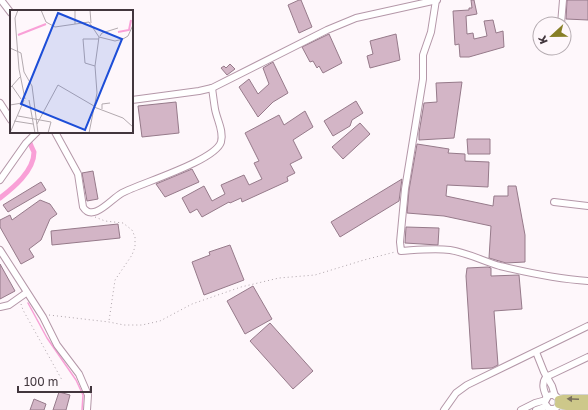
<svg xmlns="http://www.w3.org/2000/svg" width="588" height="410" font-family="'Golos Text',sans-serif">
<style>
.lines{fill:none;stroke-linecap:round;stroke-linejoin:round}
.stream{stroke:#f9a0d7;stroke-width:1.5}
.canal{stroke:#f9a0d7;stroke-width:5}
.building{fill:#d3b5c6;stroke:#967a8a}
.minor-casing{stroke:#b497a8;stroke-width:8}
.major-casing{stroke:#d5d3d4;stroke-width:10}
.path{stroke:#aea4aa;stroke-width:1;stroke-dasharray:1 3;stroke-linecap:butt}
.minor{stroke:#fff;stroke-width:6}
.major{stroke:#cdc88a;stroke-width:8}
.oneway{fill:#7a705c}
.inset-river{fill:none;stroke:#f9a0d7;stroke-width:2}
.inset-road{fill:none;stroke:#b3aaaf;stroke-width:1}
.view{fill:#1d4ed8;fill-opacity:0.15;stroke:#1d4ed8;stroke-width:2}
.inset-edge{fill:none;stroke:#42363d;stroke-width:2}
</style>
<rect width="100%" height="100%" fill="#fef7fb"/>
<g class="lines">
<path class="stream" d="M28,303L47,338L76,380L83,395L82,410"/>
<path class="canal" d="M0,198C13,188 34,171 34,152C33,150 31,146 30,143"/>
</g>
<g class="building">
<path d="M299,0H301L312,27L299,33L288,5Z"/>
<path d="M471,0H474L477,14L466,16L467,34L473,33L474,39L487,36L484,21L493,20L496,33L503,31L504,47L469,57H460L459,44L455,45L453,11L469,10V8H472Z"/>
<path d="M567,0H588V20L566,19Z"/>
<path d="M329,34L342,63L323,73L319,66L317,68L313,61L310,62L302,47Z"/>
<path d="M396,34L400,60L370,68L367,56L373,54L370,41Z"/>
<path d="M273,62L288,93L273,102L258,117L239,87L249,79L258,94L269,84L263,68Z"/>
<path d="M230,64L235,69L227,75L221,68L224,66L226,68Z"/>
<path d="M462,82L454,138L419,140V133L424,103L437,102L436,83Z"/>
<path d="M356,101L363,113L352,120L350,126L333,136L324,121Z"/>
<path d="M176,102L179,133L142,137L138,106Z"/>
<path d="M305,111L313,127L293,140L302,158L290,164L295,173L287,177L288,181L242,202L241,198L230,203L229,202L202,217L197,209L190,213L182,198L204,186L212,201L225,194L221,185L244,175L249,185L262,179L254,163L259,161L245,133L279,115L284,125Z"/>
<path d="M360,123L370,134L343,159L332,147Z"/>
<path d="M467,139H490V154H468Z"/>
<path d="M417,144L449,149L448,153L465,154V161L489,162L488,187L447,185L446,196L493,206L494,196H508V186H516L525,235V262L506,263L489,258L491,226L444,216L407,213L409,190Z"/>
<path d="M192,169L199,182L165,197L156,184Z"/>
<path d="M93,171L98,199L87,201L82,173Z"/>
<path d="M402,179L399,201L340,237L331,222Z"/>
<path d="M41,182L46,190L8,212L3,205Z"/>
<path d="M40,200L50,204L57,214L50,219L41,240L29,249L34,257L21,264L0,227V220L10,215L12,220Z"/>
<path d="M118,224L120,238L52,245L51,231Z"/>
<path d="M406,227L439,228L438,245L405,243Z"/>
<path d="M230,245L244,280L204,295L192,262L210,255L209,252Z"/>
<path d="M0,264L15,291L0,299Z"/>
<path d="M488,267L491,268V276L519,275L522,309L494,311L498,365L492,368L472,369L466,276L467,268Z"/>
<path d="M253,286L272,319L245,334L227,301Z"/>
<path d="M270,323L313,371L293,389L250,341Z"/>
<path d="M59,392L70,395L66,410H53Z"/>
<path d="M34,399L46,404L44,410H30Z"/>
</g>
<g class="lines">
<defs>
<g id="minor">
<path d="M1,0L11,13"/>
<path d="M436,0L431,32L423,55V79L405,189L400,242L401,251C417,250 434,248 450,250C468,253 483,261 500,266C529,273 558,279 588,281"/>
<path d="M561,24L563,0"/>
<path d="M132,100L199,91L212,88L327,30L356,18L437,0"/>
<path d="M0,103L11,120"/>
<path d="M55,132L78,174L83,207C93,223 111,199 122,193C141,183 215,161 221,142C224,131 217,120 215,109C214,103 213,95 212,88"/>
<path d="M0,180L26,143L37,132"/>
<path d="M554,202L588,206"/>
<path d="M0,250L43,317L57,345L79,374L88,395L87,410"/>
<path d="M0,307L9,305L26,293"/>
<path d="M536,352L544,372L552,386L555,396"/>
<circle cx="552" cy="402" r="7"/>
<path d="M547,398C544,391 541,384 546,377L588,357"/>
<path d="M444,410L456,393L467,385L588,326"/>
<path d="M521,410L535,403L546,400"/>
<path d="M536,410L547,406"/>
</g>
<g id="major">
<path d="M559,400L564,399H588"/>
<path d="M559,404L567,406L588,407"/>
</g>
</defs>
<use href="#minor" class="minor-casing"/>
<use href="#major" class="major-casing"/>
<g class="path">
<path d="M95,217L105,221L123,223L132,230L135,237V247L132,255L115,280L109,321"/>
<path d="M21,304L23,310L62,380"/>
<path d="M49,315L109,322L124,325H142L160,321L192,304L241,287L279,278L315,275L364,260L395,252"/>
</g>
<use href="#minor" class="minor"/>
<use href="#major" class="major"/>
</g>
<defs><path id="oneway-solid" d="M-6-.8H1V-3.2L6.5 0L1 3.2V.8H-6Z"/></defs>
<use class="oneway" href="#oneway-solid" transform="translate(573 399) rotate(-178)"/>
<g transform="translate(10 10)">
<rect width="123" height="123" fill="#fef7fb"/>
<path class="inset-river" d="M108,22L119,20L121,10M8,25L36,14"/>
<path class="inset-road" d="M8,0L5,8L9,59L15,89M31,0L36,12L45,17L79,12L89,27L85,56L87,83L79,123M80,0L81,13M65,14V0M90,26L92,23L108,18M89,27L105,31L113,29L118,26L123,15M0,38L11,43L14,62L22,76L28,123M85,56L75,53L73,29H89M2,76L10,67M0,78L2,76L11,89M19,90L25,123M0,95L12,93M84,97L113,108L123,117M92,99V94L100,93M8,106L41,112L38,123M4,111L23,114M27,114L48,75L84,96M0,123L14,90"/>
<path class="view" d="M48,3L112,29L75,120L11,94Z"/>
<rect width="123" height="123" class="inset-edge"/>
</g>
<g transform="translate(552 36) rotate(248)"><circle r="19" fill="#fef7fb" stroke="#b3aaaf"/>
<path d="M0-3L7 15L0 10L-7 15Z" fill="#877f26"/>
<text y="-6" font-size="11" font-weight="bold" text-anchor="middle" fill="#42363d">K</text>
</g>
<path d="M18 386v6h73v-6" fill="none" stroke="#42363d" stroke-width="2"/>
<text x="24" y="386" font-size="12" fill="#42363d" stroke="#fef7fb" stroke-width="3" paint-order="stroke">100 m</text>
</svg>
